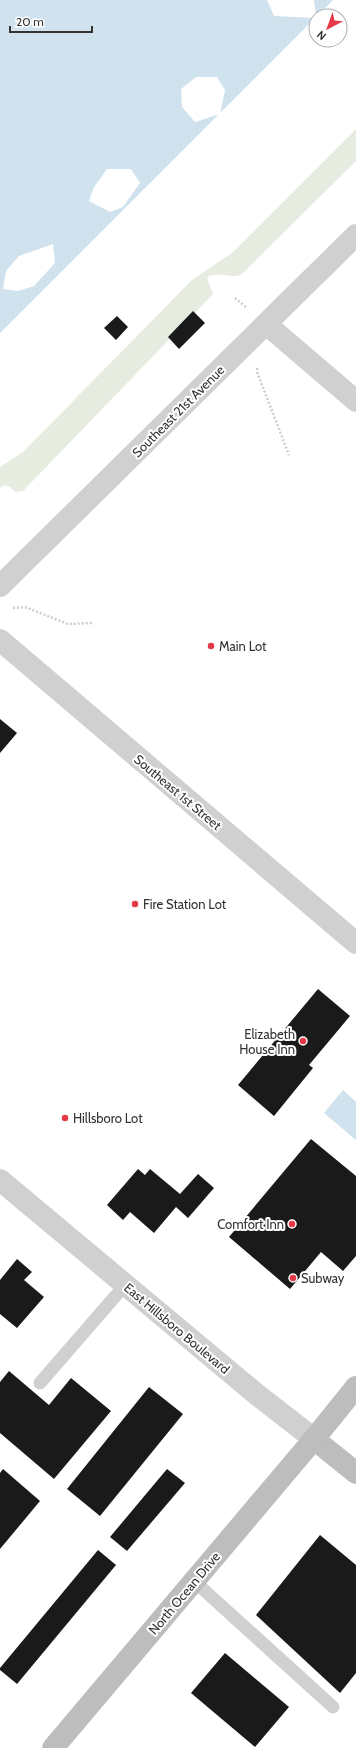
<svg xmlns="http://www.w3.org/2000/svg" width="356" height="1748" font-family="Cabin,sans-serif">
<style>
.green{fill:#e6ecdf}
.water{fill:#cfe2ee}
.pier{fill:#fff}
.building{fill:#1a1a1a}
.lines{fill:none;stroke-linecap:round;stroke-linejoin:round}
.path{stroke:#cdcdcd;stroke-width:2.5;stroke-dasharray:2 2;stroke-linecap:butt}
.service{stroke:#d0d0d0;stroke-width:13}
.minor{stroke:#d0d0d0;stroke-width:22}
.secondary{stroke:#bdbdbd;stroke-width:22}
.poi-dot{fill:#e63946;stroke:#fff;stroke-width:1.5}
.labels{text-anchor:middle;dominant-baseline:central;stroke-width:4;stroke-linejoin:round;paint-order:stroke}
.street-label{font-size:13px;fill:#333;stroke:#fff}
.poi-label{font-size:13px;fill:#333;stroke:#fff;text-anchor:start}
</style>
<rect width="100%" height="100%" fill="#fff"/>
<path class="green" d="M356,129V161L247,269C244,272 240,276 236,276C227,277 214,271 207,278L213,294L23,491L15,492L10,487L4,485L0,488V467L23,452L192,280L232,253Z"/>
<g class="water">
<path d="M0,0H333L0,333Z"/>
<path d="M343,1090L356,1102V1140L324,1113Z"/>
</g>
<g class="pier">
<path d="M267,0H314L316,18L274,16Z"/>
<path d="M196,77H217L225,90L220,114L195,122L182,107L181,89Z"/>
<path d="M107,169H131L140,183L123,207L110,212L89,201L94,187Z"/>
<path d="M53,244L55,263L34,286L18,291L3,289L6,271L19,256Z"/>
</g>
<g class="building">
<path d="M193,311L205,323L179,349L168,337Z"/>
<path d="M117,316L128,327L116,340L104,328Z"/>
<path d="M0,719L17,733L0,753Z"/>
<path d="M318,989L350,1016L309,1065L313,1068L274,1116L238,1085Z"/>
<path d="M311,1139L356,1176V1256L343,1271L321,1252L290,1289L229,1237Z"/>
<path d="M138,1169L145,1175L150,1169L180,1194L198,1174L214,1188L188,1218L176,1207L154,1233L130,1212L123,1220L107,1205Z"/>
<path d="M17,1259L32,1272L24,1280L44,1297L17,1328L0,1314V1280Z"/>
<path d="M9,1371L49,1405L71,1378L111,1411L54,1479L0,1433V1382Z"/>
<path d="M149,1387L183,1414L100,1516L67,1489Z"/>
<path d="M3,1469L40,1501L0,1549V1473Z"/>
<path d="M167,1469L185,1483L127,1551L110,1537Z"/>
<path d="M320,1535L356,1565V1673L340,1693L256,1615Z"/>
<path d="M98,1550L116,1565L17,1684L0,1670V1668Z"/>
<path d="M225,1653L289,1707L255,1747L191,1693Z"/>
</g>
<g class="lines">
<g class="path">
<path d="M235,298L247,308"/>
<path d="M257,368V372L289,455"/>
<path d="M13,608L25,607L68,624L93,623"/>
</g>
<g class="service">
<path d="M40,1383L125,1285"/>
<path d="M194,1581L333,1707"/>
</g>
<g class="minor">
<path d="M266,324L356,401"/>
<path d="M0,586L356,235"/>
<path d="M0,640L356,943"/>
<path d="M0,1180L255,1393L314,1439"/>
</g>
<g class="secondary">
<path d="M314,1439L356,1473"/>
<path d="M53,1748L314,1439L356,1387"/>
</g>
</g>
<g class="poi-dot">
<circle cx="211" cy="646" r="4"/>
<circle cx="135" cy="904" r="4"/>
<circle cx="303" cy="1041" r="4"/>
<circle cx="65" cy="1118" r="4"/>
<circle cx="292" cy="1224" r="4"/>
<circle cx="293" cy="1278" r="4"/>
</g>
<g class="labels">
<g class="street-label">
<text transform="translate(178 411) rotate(-45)">Southeast 21st Avenue</text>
<text transform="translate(178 792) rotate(40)">Southeast 1st Street</text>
<text transform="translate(177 1328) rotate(40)">East Hillsboro Boulevard</text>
<text transform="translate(184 1593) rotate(-50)">North Ocean Drive</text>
</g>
<g class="poi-label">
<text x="219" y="646">Main Lot</text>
<text x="143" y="904">Fire Station Lot</text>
<text x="295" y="1034" text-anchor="end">Elizabeth<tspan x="295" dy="15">House Inn</tspan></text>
<text x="73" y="1118">Hillsboro Lot</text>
<text x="284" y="1224" text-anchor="end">Comfort Inn</text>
<text x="301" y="1278">Subway</text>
</g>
</g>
<g transform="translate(328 28) rotate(221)"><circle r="19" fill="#ffffff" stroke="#adadad"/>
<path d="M0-3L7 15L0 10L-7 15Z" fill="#e63946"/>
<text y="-6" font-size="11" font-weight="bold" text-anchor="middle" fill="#333333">N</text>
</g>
<path d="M10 26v6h82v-6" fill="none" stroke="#333333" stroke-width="2"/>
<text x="16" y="26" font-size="12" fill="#333333" stroke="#ffffff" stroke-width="3" paint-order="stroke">20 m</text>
</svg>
